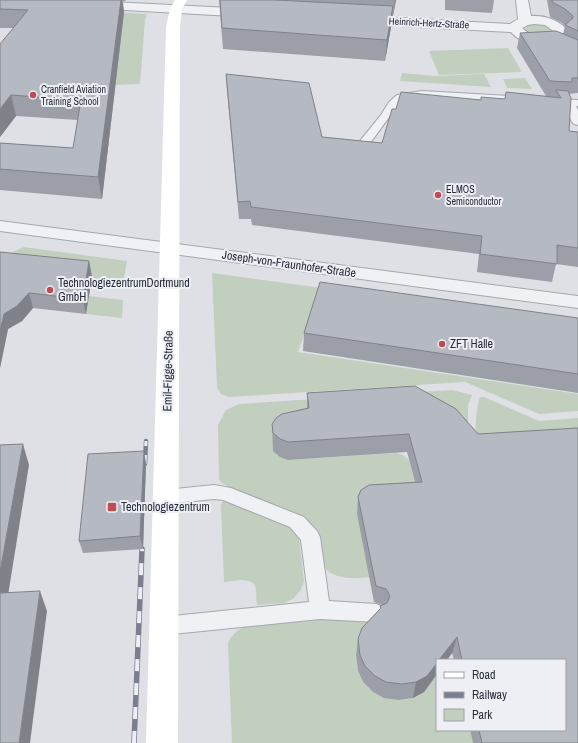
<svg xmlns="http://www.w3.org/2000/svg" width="578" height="743" font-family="'Archivo Narrow',sans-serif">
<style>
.green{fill:#c2cfbf}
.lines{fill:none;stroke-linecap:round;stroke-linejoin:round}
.lane-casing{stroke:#a4a7af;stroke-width:2}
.street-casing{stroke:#a4a7af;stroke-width:2}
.lane{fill:#f0f1f4;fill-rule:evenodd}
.street{fill:#f0f1f4;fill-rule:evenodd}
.secondary{fill:#fff;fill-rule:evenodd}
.rail-far1-casing{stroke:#797f8e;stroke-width:4.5}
.rail-casing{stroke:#797f8e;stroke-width:5.5}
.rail-far1{stroke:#edeff4;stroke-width:3;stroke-dasharray:9;stroke-linecap:butt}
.rail{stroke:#edeff4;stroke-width:4;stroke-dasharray:12;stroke-linecap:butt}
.wall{fill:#9c9fa7}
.shaded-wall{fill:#7f8288}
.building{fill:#b5b9c2;stroke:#7f8288}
.poi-dot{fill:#c04d54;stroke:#edeff4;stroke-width:1.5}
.labels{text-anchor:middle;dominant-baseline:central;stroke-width:4;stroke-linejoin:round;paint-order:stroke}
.far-street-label{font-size:10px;fill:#282d3b;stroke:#edeff4}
.far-poi-label{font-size:10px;fill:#282d3b;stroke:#edeff4;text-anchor:start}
.street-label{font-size:12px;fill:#282d3b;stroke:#edeff4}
.poi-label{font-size:12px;fill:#282d3b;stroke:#edeff4;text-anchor:start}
</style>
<rect width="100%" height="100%" fill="#dee0e6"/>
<g class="green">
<path d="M91,11L147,14L145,20L140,84L115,85Z"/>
<path d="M534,24L548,26L554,31L529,33L525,30L527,26Z"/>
<path d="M508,48L522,72L439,75L429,51Z"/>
<path d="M402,73L435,76L484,74L491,87L400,81Z"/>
<path d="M525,78L532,89L507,88L503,79Z"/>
<path d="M24,247L127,261L122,289L90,285L1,257Z"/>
<path d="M212,273L578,323L316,299L298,352L578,394V411L539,414L465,382L229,397L221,394L217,388Z"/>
<path d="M89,296L123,300L122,318L86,314Z"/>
<path d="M452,390L472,395L468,405V433L288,460L396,453L403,455L409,460L421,505L370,577C353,579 331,580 322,564C317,556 315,544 311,535C308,526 307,520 299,514L232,489L222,483L219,479L218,425L226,410L239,404Z"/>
<path d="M480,397H484L539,421L578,418V446L477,445C475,428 475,413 480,397Z"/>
<path d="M223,501H228L287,523L299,537L304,582L300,591L293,599L284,603L257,605C256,599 257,591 255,586C251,577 232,581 224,582L221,504Z"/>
<path d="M356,617L364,619L380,629L356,655C357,664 358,674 363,682C374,699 408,707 424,691C429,686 433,677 437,670V730H470L473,743H232L228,643C232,634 237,630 246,626Z"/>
</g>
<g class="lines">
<defs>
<g id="lane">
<path d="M422,91L526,97L531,100L526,103C505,102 417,93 404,100C398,103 376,136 370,143H362L360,141L381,115L389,102L397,95Z"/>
<path d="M550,99L578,100V106H576L578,110V125L574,124L572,122L565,106L546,104L545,102Z"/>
<path d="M214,485L231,488L304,517L317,531L320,537L329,601L376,604L383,607L386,613L383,619L376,622L320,619L163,635L156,633L153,626L156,619L163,617L309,602L301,540L290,527L223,500L214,499L165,504L159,502L156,497L159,492L165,490Z"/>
</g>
<g id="street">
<path d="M516,0H528L531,16C545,15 560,20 569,32C557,49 524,48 511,32L362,24L357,23L355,20L357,17L362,16L510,24L518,19ZM534,24L545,25L555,32C546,40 530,36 522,28L528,25Z"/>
<path d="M93,1L250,9L255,10L256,13L255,16L250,17L89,8L87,5L89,2Z"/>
<path d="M0,221L578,296V308L0,231Z"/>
</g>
</defs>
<use href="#lane" class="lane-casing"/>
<use href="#street" class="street-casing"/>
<use href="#lane" class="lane"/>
<use href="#street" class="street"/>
<path class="secondary" d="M175,0H187L182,9L180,27L178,743H146L166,27L170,9Z"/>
<defs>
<path id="rail-far1" d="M145,464L146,441"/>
<path id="rail" d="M134,743L142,549"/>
</defs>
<use href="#rail-far1" class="rail-far1-casing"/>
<use href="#rail" class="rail-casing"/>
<use href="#rail-far1" class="rail-far1"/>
<use href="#rail" class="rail"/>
</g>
<g class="wall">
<path d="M0,0H126L125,1H123L124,12L102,199L0,190V143L73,148L78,120L16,116L0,137L13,28H0Z"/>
<path d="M219,0H396L393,16H392L391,27L385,61L223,49Z"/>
<path d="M445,0H494L492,13L445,10Z"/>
<path d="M547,0H578V93L569,94V131L578,132V267L556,264L552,282L477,272L479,254L252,225L251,219H239L227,90L226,74L322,137L382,143L396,109L481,100L505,99L506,92L546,96L517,48L520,33L563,34L565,26L562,23L550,17Z"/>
<path d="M0,252L89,261L92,277L86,314L33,308L22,321L8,329L0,368Z"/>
<path d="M578,318V393L303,351L304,333Z"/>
<path d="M415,386L456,409L478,434L578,428V743H473L470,730H565V660H454L452,653L447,660H437V674L424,692L413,698L399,700L384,698L373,692L363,682L358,671L356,655L358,639L362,628L380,609V606L382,605L374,602L357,514L358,497L361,490L369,485L415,482L407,452L288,460L280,457L273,451L272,424L276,418L282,414L307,408V393Z"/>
<path d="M146,463L143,549L83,553L79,541Z"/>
</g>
<g class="shaded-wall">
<path d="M121,0H122L124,12L102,199L98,177Z"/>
<path d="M395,0H396L393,16Z"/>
<path d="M393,6L391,27L385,61L387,40Z"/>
<path d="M11,95L16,116L0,137V109Z"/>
<path d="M89,261L92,277L86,314L83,299Z"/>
<path d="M29,293L33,308L22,321L8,329L0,368V331L4,314Z"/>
<path d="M23,444L29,465L5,614L0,602V572Z"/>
<path d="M144,451L146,463L143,549L140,536Z"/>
<path d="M40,591L47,611L30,743H19Z"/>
<path d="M457,637L452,653L447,660H439Z"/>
<path d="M437,663V674L424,692L413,698L416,682Z"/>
</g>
<g class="building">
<path d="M0,0H121L98,177L0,169V143L73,148L81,100L11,95L0,109V44L28,10L0,9Z"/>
<path d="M220,0H275L393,6L387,40L222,28Z"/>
<path d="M552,0H578V31L565,25L573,18V16L565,9L552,2Z"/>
<path d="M556,31L578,40V78H572V82L550,81L520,33Z"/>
<path d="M226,74L309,83L322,137L382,143L392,109H396L401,92L481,100V97L505,99L506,92L561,98L556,90L568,91L571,98L569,131L578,132V248L557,245V264L480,254L482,236L251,207L250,201L238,202Z"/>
<path d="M0,252L89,261L83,299L29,293L17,306L4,314L0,331Z"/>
<path d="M320,282L578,318V374L304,333Z"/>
<path d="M415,386L456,409L478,434L578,428V743H482L479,730H565V660H462L457,637L439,660H437V663L427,676L416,682L402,684L386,682L375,676L365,666L360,655L358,639L362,628L381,608L380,606L387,603L390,596L386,589L376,586L358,497L361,490L369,485L422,482L409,434L288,442L280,439L273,433L272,424L276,418L282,414L309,408L307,393Z"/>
<path d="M23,444L0,572V445Z"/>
<path d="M144,451L140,536L79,541L88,454Z"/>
<path d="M40,591L19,743H0V593Z"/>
</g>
<g class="poi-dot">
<circle cx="33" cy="95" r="4"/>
<circle cx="438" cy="195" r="4"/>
<circle cx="50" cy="290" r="4"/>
<circle cx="442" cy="344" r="4"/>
<rect x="107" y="502" width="10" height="10" rx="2"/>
</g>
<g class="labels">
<g class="far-street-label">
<text transform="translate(429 23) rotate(3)">Heinrich-Hertz-Straße</text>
</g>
<g class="far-poi-label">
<text x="41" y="89">Cranfield Aviation<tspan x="41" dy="12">Training School</tspan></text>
<text x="446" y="189">ELMOS<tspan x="446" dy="12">Semiconductor</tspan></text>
</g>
<g class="street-label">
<text transform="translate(289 264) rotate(8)">Joseph-von-Fraunhofer-Straße</text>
<text transform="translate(168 371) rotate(-89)">Emil-Figge-Straße</text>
</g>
<g class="poi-label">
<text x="58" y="283">TechnologiezentrumDortmund<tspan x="58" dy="14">GmbH</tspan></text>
<text x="450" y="344">ZFT Halle</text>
<text x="121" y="507">Technologiezentrum</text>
</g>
</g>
<rect x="436" y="659" width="130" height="72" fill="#edeff4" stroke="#9ea1aa"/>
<rect x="444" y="672" width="20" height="6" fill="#ffffff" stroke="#9ea1aa"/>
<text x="472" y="679" font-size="12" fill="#282d3b">Road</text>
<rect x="444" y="692" width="20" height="6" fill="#797f8e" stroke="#9ea1aa"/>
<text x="472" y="699" font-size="12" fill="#282d3b">Railway</text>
<rect x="444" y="709" width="20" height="12" fill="#c2cfbf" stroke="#9ea1aa"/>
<text x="472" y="719" font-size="12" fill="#282d3b">Park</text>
</svg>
